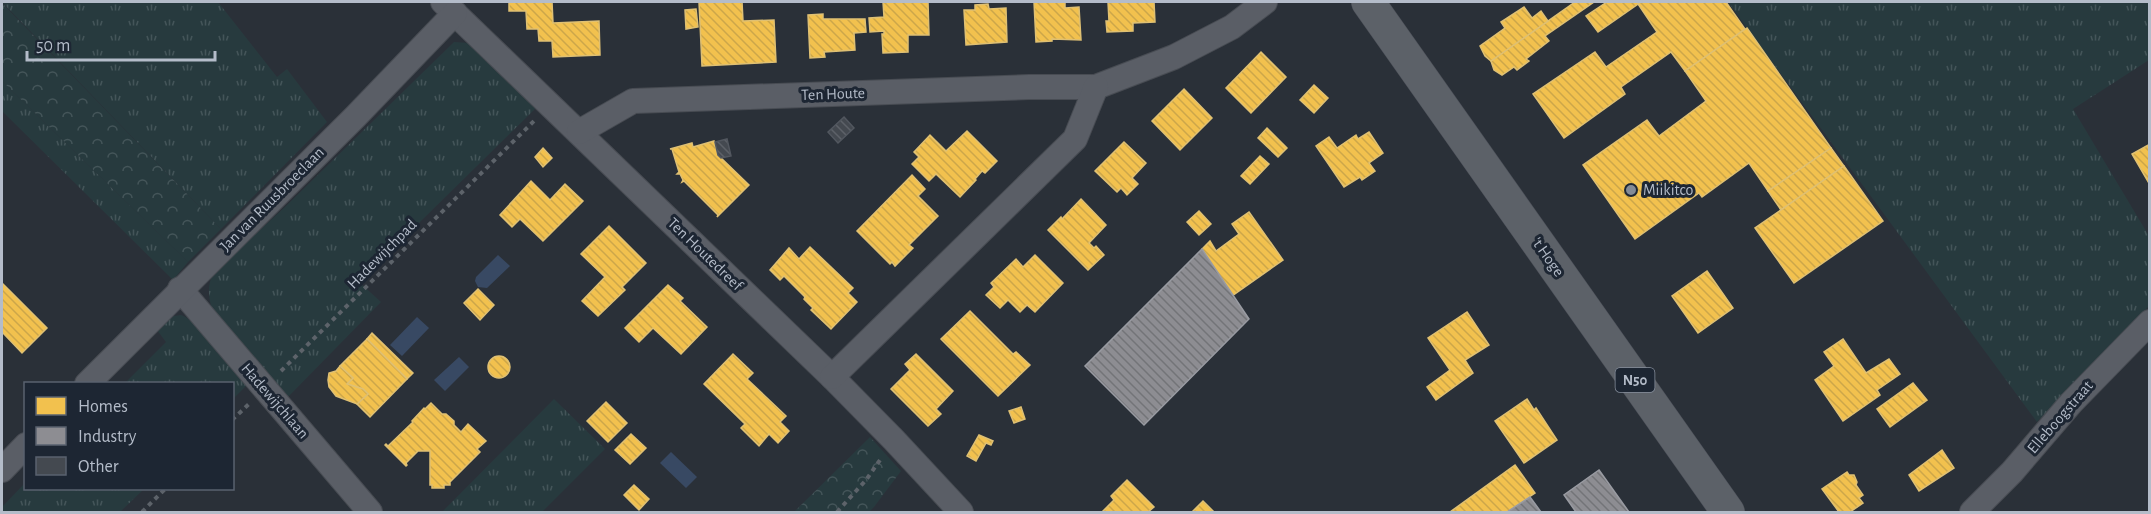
<svg xmlns="http://www.w3.org/2000/svg" width="2151" height="514" font-family="'Alegreya Sans',sans-serif">
<style>
.grass{fill:url(#grass-tufts)}
.forest{fill:url(#forest-crowns)}
.water{fill:#384963}
.homes{fill:url(#homes-back-hatch);stroke:#dfc073;stroke-width:1.5}
.industry{fill:url(#industry-back-hatch);stroke:#999ba2;stroke-width:1.5}
.building{fill:url(#building-back-hatch);stroke:#52575f;stroke-width:1.5}
.lines{fill:none;stroke-linecap:round;stroke-linejoin:round}
.minor-casing{stroke:#484c53;stroke-width:26}
.primary-casing{stroke:#484c55;stroke-width:34}
.path{stroke:#5d636a;stroke-width:4;stroke-dasharray:4.5 4.5;stroke-linecap:butt}
.minor{stroke:#5a5e66;stroke-width:24}
.primary{stroke:#5c6168;stroke-width:33}
.poi-dot{fill:#848b96;stroke:#1d2633;stroke-width:2}
.labels{text-anchor:middle;dominant-baseline:central;stroke-width:6;stroke-linejoin:round;paint-order:stroke}
.shield{fill:#1d2633;stroke:#878f9c;stroke-width:1.5}
.shield-label{font-size:15px;font-weight:bold;fill:#b4bcc9}
.street-label{font-size:16px;fill:#b4bcc9;stroke:#1d2633}
.poi-label{font-size:16px;fill:#b4bcc9;stroke:#1d2633;text-anchor:start}
</style>
<defs>
<pattern id="grass-tufts" width="24" height="20" patternUnits="userSpaceOnUse" patternTransform="scale(1.5)"><rect width="24" height="20" fill="#273a3e"/><path d="M3 7l-1-3M5 7V3M7 7l1-3M15 17l-1-3M17 17v-4M19 17l1-3" fill="none" stroke="#445559"/></pattern>
<pattern id="forest-crowns" width="20" height="18" patternUnits="userSpaceOnUse" patternTransform="scale(1.5)"><rect width="20" height="18" fill="#273a3e"/><path d="M2 6a3 3 0 1 1 6 0M12 15a3 3 0 1 1 6 0" fill="none" stroke="#445559"/></pattern>
<pattern id="homes-back-hatch" width="6" height="6" patternUnits="userSpaceOnUse" patternTransform="scale(1.5)"><rect width="6" height="6" fill="#f2c14e"/><path d="M-1 5l2 2M0 0l6 6M5-1l2 2" fill="none" stroke="#cca64a"/></pattern>
<pattern id="industry-back-hatch" width="6" height="6" patternUnits="userSpaceOnUse" patternTransform="scale(1.5)"><rect width="6" height="6" fill="#8d8d92"/><path d="M-1 5l2 2M0 0l6 6M5-1l2 2" fill="none" stroke="#737478"/></pattern>
<pattern id="building-back-hatch" width="6" height="6" patternUnits="userSpaceOnUse" patternTransform="scale(1.5)"><rect width="6" height="6" fill="#444950"/><path d="M-1 5l2 2M0 0l6 6M5-1l2 2" fill="none" stroke="#5d6168"/></pattern>
</defs>
<rect width="100%" height="100%" fill="#2a3038"/>
<g class="grass">
<path d="M2,2H218L277,77L287,69L327,122L221,229Z"/>
<path d="M1728,2H2149V60L2073,109L2149,236V306L2037,422Z"/>
<path d="M454,42L469,43L537,107L359,282L381,302L288,397L212,309C208,295 207,285 214,272L285,207Z"/>
<path d="M2,81L188,262L173,280L2,111Z"/>
<path d="M181,315C195,318 236,371 248,384L233,399L232,384H124L166,342L157,330L168,317Z"/>
<path d="M554,399L605,449L542,512H442Z"/>
<path d="M25,483L26,488L144,489L120,512H2V507Z"/>
</g>
<g class="forest">
<path d="M2,3L221,229L188,262L2,81Z"/>
<path d="M870,437L901,471L874,507L869,512H794Z"/>
</g>
<g class="water">
<path d="M498,255L510,266L487,288L478,287L475,281L476,277Z"/>
<path d="M417,317L429,328L402,356L390,345Z"/>
<path d="M459,357L469,367L445,391L434,380Z"/>
<path d="M671,452L697,477L686,488L660,463Z"/>
</g>
<g class="homes">
<path d="M509,2H552L553,23L599,21L600,55L553,57L552,41H539L538,29H527L526,11H509Z"/>
<path d="M699,2H742L743,21L774,20L776,62L702,66Z"/>
<path d="M883,2H928L929,35H908V52L883,53L882,34H884V31L870,32L869,18L884,17Z"/>
<path d="M1034,2H1065V8L1079,7L1081,40L1052,39V41L1036,42Z"/>
<path d="M1108,2H1154L1155,22L1133,23V31L1107,32L1106,21H1109Z"/>
<path d="M1575,2H1594L1545,36L1549,41L1526,59L1529,61L1517,70L1514,67L1502,75L1494,70L1491,61Z"/>
<path d="M1607,2H1641L1598,32L1586,16Z"/>
<path d="M1641,2H1726L1745,29L1685,71L1671,52L1621,87L1625,94L1564,138L1533,94L1595,52L1606,67L1657,32L1638,4Z"/>
<path d="M988,4L989,9L1006,8L1007,42L966,45L964,10H975V5Z"/>
<path d="M1524,7L1532,18L1541,11L1548,21L1491,61L1485,56L1480,46L1505,28L1501,22Z"/>
<path d="M696,9L698,27L686,29L685,10Z"/>
<path d="M823,14V19H865L866,32L854,33L855,50L824,52L825,57L810,58L808,15Z"/>
<path d="M1747,28L1831,148L1768,191L1749,163L1702,197L1699,193L1635,239L1583,165L1647,120L1659,136L1706,101L1685,71Z"/>
<path d="M1261,52L1286,77L1251,113L1226,88Z"/>
<path d="M1314,85L1328,98L1314,113L1300,100Z"/>
<path d="M1184,89L1212,118L1180,150L1152,121Z"/>
<path d="M1267,128L1287,148L1278,157L1258,138Z"/>
<path d="M967,131L997,161L985,173L982,171L975,179L976,180L960,197L936,174L929,181L912,164L919,157L914,152L930,135L946,151Z"/>
<path d="M1369,132L1383,153L1369,163L1375,171L1362,180L1360,177L1344,187L1316,146L1329,137L1337,148L1356,135L1358,139Z"/>
<path d="M714,141L718,155L749,185L717,217L718,215L684,181L682,182L683,180L680,174H677L679,172L672,149H670L692,143L693,147Z"/>
<path d="M1124,142L1146,163L1132,178L1138,184L1127,195L1121,188L1117,192L1095,171Z"/>
<path d="M2150,144V185L2132,154Z"/>
<path d="M543,148L552,158L543,167L535,157Z"/>
<path d="M1831,148L1844,166L1781,210L1768,191Z"/>
<path d="M1260,156L1269,164L1250,184L1241,176Z"/>
<path d="M1844,166L1883,221L1794,283L1755,228Z"/>
<path d="M912,175L925,189L918,196L938,216L909,245L913,248L895,266L892,262L890,264L857,231Z"/>
<path d="M531,181L550,200L565,184L583,201L543,241L520,219L512,227L500,215Z"/>
<path d="M1081,199L1106,225L1089,243L1094,248L1096,246L1104,255L1088,270L1048,230L1061,217L1062,219Z"/>
<path d="M1199,211L1211,224L1199,235L1187,222Z"/>
<path d="M1249,212L1283,260L1232,296L1202,249L1210,241L1216,251L1239,234L1232,224Z"/>
<path d="M609,226L646,263L622,287L625,290L598,316L582,301L605,277L581,254Z"/>
<path d="M810,247L853,288L848,293L857,302L831,329L811,310L813,308L804,299L805,297L784,276L780,280L770,270L789,248L799,259Z"/>
<path d="M1035,255L1063,283L1035,312L1027,305L1020,312L1008,300L1000,308L986,295L994,287L991,283L1016,259L1023,267Z"/>
<path d="M1707,271L1733,308L1698,333L1672,296Z"/>
<path d="M2,280V283L47,328L22,353L3,333L2,334Z"/>
<path d="M668,285L683,298L680,301L707,327L681,354L653,328L639,342L625,328Z"/>
<path d="M478,289L494,305L480,320L464,303Z"/>
<path d="M970,311L1013,354L1016,352L1030,365L998,396L941,339Z"/>
<path d="M1467,312L1489,345L1465,360L1473,373L1436,400L1427,387L1450,370L1428,338Z"/>
<path d="M372,333L413,373L407,379L367,339Z"/>
<path d="M367,339L407,379L370,417L357,404L368,394L363,389L347,384L353,378L340,366Z"/>
<path d="M1843,339L1866,373L1889,359L1900,374L1877,390L1880,395L1843,421L1815,380L1834,366L1824,352Z"/>
<path d="M733,354L753,373L747,379L786,416L780,422L789,431L778,443L769,434L759,446L741,428L745,424L704,384Z"/>
<path d="M916,354L953,391L936,409L941,414L928,426L891,389L910,370L905,364Z"/>
<circle cx="499" cy="367" r="11"/>
<path d="M340,366L353,378L347,384L363,389L368,394L357,404L336,396L329,387L328,380L329,373L336,371Z"/>
<path d="M1913,383L1927,400L1890,427L1877,409Z"/>
<path d="M1527,399L1534,410L1536,408L1557,440L1524,463L1495,421Z"/>
<path d="M606,402L627,423L608,442L587,421Z"/>
<path d="M431,403L442,414H446L454,421V425L461,432L468,424L486,441L477,449L480,452L450,482V485H444V488H432V485H430V451H418L406,463L407,465L406,466L385,445L386,444L388,446L413,422L412,421L424,408L425,409Z"/>
<path d="M1021,407L1025,419L1014,423L1009,411Z"/>
<path d="M631,434L646,448L630,464L615,450Z"/>
<path d="M979,435L993,441L991,445L986,443L976,461L967,456Z"/>
<path d="M1942,450L1954,468L1919,491L1909,475Z"/>
<path d="M1515,465L1535,493L1507,512H1450Z"/>
<path d="M1847,472L1849,475H1854L1857,482L1856,485L1863,495L1859,498L1863,503L1850,512H1839L1822,489Z"/>
<path d="M1127,480L1154,507L1148,512H1102L1114,500L1111,496Z"/>
<path d="M634,485L649,499L639,510L624,495Z"/>
<path d="M1203,501L1214,512H1192Z"/>
</g>
<g class="industry">
<path d="M1202,249L1249,319L1144,425L1085,366Z"/>
<path d="M1599,470L1629,512H1576L1564,495Z"/>
<path d="M1530,497L1541,512H1507Z"/>
</g>
<g class="building">
<path d="M844,117L854,128L838,143L828,132Z"/>
<path d="M727,139L731,156L721,158L718,155L715,142Z"/>
</g>
<g class="lines">
<defs>
<g id="minor">
<path d="M443,2L832,377L894,440L961,512"/>
<path d="M579,132L633,101L1029,87H1096L1174,57L1232,27L1265,2"/>
<path d="M180,289L370,512"/>
<path d="M832,377L1075,139L1096,87"/>
<path d="M87,384L356,116L455,13"/>
<path d="M2,470L26,445"/>
<path d="M1972,512L2012,472L2071,403L2150,322"/>
</g>
<path id="primary" d="M1368,2L1728,512"/>
</defs>
<use href="#minor" class="minor-casing"/>
<use href="#primary" class="primary-casing"/>
<g class="path">
<path d="M281,371L534,121"/>
<path d="M232,420L249,404"/>
<path d="M142,512L166,488"/>
<path d="M837,512L866,480L880,460"/>
</g>
<use href="#minor" class="minor"/>
<use href="#primary" class="primary"/>
</g>
<circle class="poi-dot" cx="1631" cy="190" r="6"/>
<g class="labels">
<rect class="shield" x="1615.5" y="368" width="39" height="24" rx="4.5"/>
<g class="shield-label">
<text x="1635" y="380">N50</text>
</g>
<g class="street-label">
<text transform="translate(833 94) rotate(-2)">Ten Houte</text>
<text transform="translate(272 199) rotate(-45)">Jan van Ruusbroeclaan</text>
<text transform="translate(382 254) rotate(-45)">Hadewijchpad</text>
<text transform="translate(705 254) rotate(44)">Ten Houtedreef</text>
<text transform="translate(1548 257) rotate(55)">'t Hoge</text>
<text transform="translate(275 401) rotate(49)">Hadewijchlaan</text>
<text transform="translate(2060 417) rotate(-49)">Elleboogstraat</text>
</g>
<g class="poi-label">
<text x="1643" y="190">Miikitco</text>
</g>
</g>
<rect width="2151" height="514" fill="none" stroke="#b4bcc9" stroke-width="6"/>
<rect x="24" y="382" width="210" height="108" fill="#1d2633" stroke="#59626f" stroke-width="1.5"/>
<rect x="36" y="397" width="30" height="18" fill="#f2c14e" stroke="#59626f" stroke-width="1.5"/>
<text x="78" y="412" font-size="18" fill="#b4bcc9">Homes</text>
<rect x="36" y="427" width="30" height="18" fill="#8d8d92" stroke="#59626f" stroke-width="1.5"/>
<text x="78" y="442" font-size="18" fill="#b4bcc9">Industry</text>
<rect x="36" y="457" width="30" height="18" fill="#444950" stroke="#59626f" stroke-width="1.5"/>
<text x="78" y="472" font-size="18" fill="#b4bcc9">Other</text>
<path d="M27 51v9h188v-9" fill="none" stroke="#b4bcc9" stroke-width="3"/>
<text x="36" y="51" font-size="18" fill="#b4bcc9" stroke="#1d2633" stroke-width="4.5" paint-order="stroke">50 m</text>
</svg>
